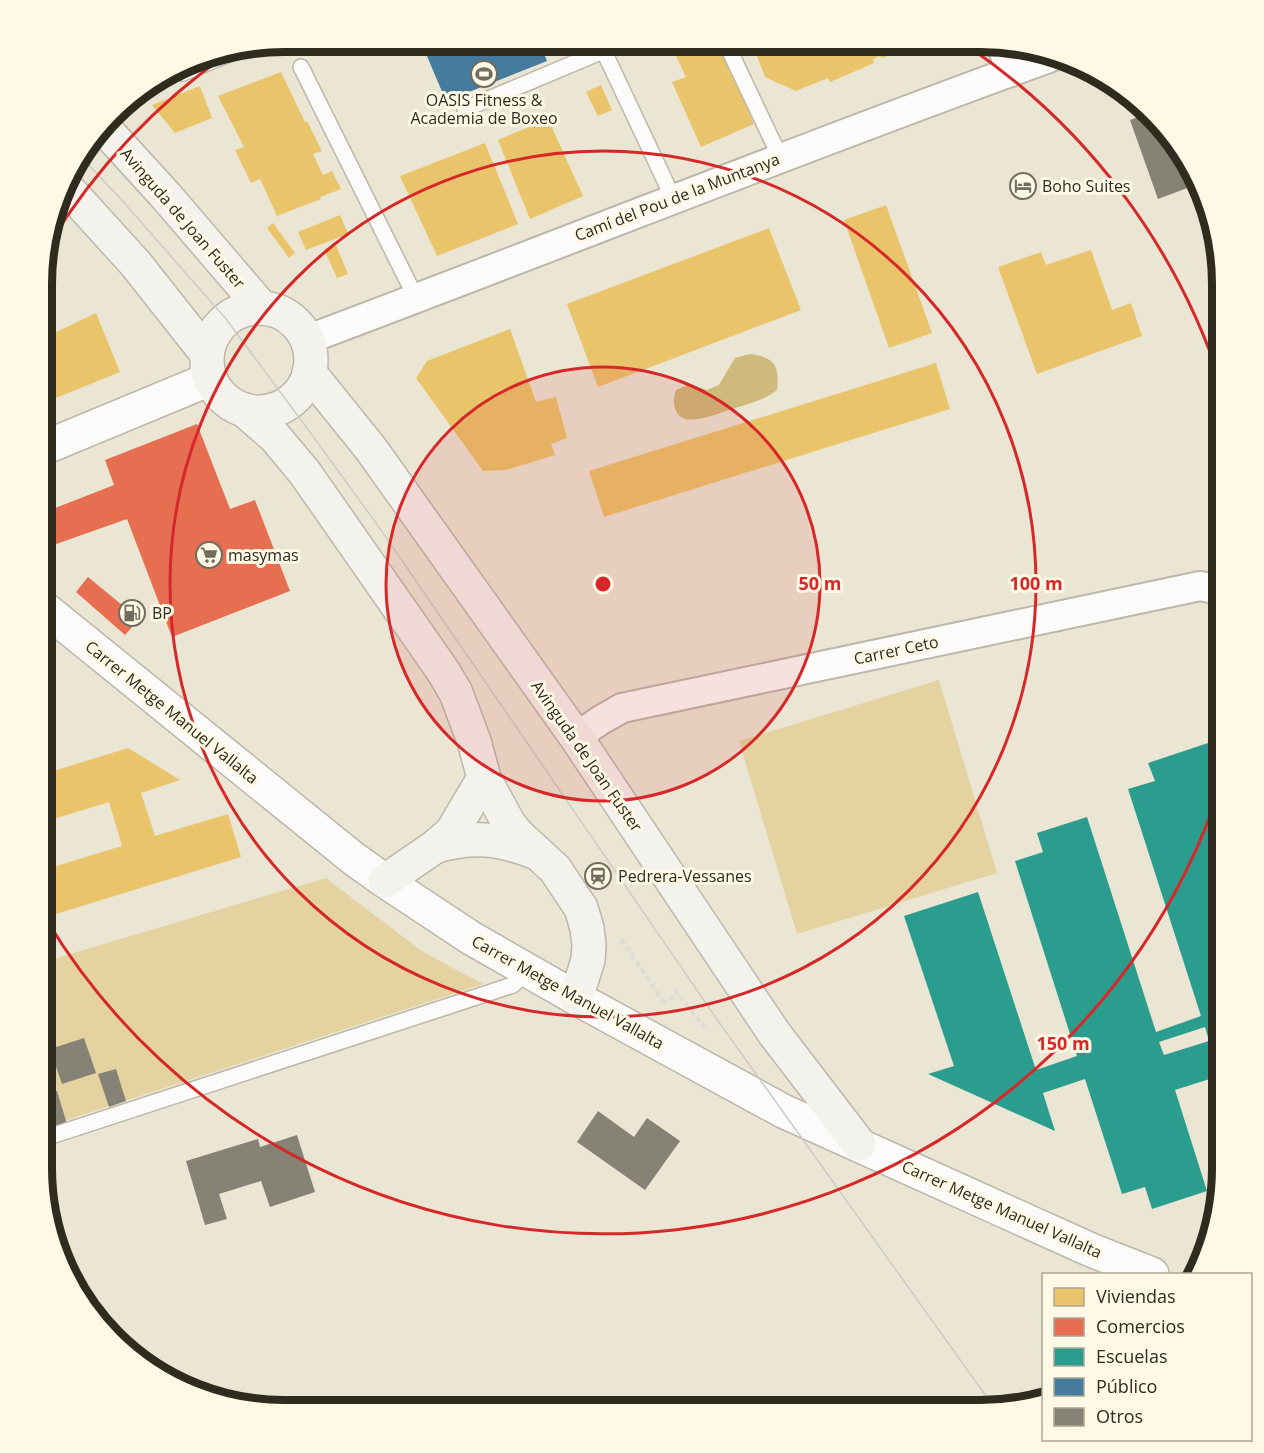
<svg xmlns="http://www.w3.org/2000/svg" width="1264" height="1453" font-family="'Open Sans',sans-serif">
<style>
.green{fill:#e4d3a1}
.water{fill:#ceba7a}
.homes{fill:#e9c46a}
.shops{fill:#e76f51}
.schools{fill:#2a9d8f;fill-rule:evenodd}
.public{fill:#457b9d}
.building{fill:#868275}
.lines{fill:none;stroke-linecap:round;stroke-linejoin:round}
.service-casing{stroke:#bbb7a9;stroke-width:18}
.minor-casing{stroke:#bbb7a9;stroke-width:32}
.tertiary-casing{stroke:#bbb7a9;stroke-width:36}
.secondary-casing{stroke:#bbb7a9;stroke-width:36}
.path{stroke:#dedcd7;stroke-width:4;stroke-dasharray:6 3;stroke-linecap:butt}
.service{stroke:#fcfbf9;stroke-width:15}
.minor{stroke:#fcfbf9;stroke-width:28}
.tertiary{stroke:#fcfbf9;stroke-width:33}
.secondary{stroke:#f4f2ec;stroke-width:33}
.tram{stroke:#cccbc6;stroke-width:1.5}
.ring{fill:none;stroke:#d62828;stroke-width:3}
.labels{text-anchor:middle;dominant-baseline:central;stroke-width:6;stroke-linejoin:round;paint-order:stroke}
.poi-label{font-size:16px;fill:#2f2b1f;stroke:#fef8e5;text-anchor:start}
.street-label{font-size:16px;fill:#2f2b1f;stroke:#fef8e5}
.rim{fill:none;stroke:#2f2b1f;stroke-width:8}
.centre{fill:#d62828;stroke:#fef8e5;stroke-width:3}
.ring-label{font-size:18px;text-anchor:middle;font-weight:bold;fill:#d62828;stroke:#fef8e5;stroke-width:6;stroke-linejoin:round;paint-order:stroke}
</style>
<rect width="100%" height="100%" fill="#ebe5d4"/>
<g class="green">
<path d="M939,680L997,873L797,934L739,741Z"/>
<path d="M326,878L423,952L483,984L42,1128L43,962Z"/>
</g>
<path class="water" d="M750,354C774,357 780,365 777,390C763,401 746,404 729,410C719,413 708,418 697,419C677,423 670,407 676,390L690,384L707,390L719,385L735,358Z"/>
<g class="homes">
<path d="M704,43H719L754,124L701,147L672,82L686,77L676,56Z"/>
<path d="M752,43L822,44H899L891,48L893,54L882,58L880,56L873,59L874,63L830,82L828,78L796,91L765,77Z"/>
<path d="M281,72L305,122L307,121L322,151L313,154L323,175L332,171L341,189L320,197L321,199L277,216L260,179L251,183L235,150L244,147L218,96Z"/>
<path d="M601,85L612,110L598,116L586,92Z"/>
<path d="M200,86L212,118L175,133L152,105Z"/>
<path d="M548,119L583,196L530,219L498,140Z"/>
<path d="M485,143L518,224L437,256L400,176Z"/>
<path d="M886,205L932,333L889,348L844,220Z"/>
<path d="M340,215L348,234L306,250L298,232Z"/>
<path d="M273,223L295,253L289,258L267,228Z"/>
<path d="M769,228L801,310L598,387L567,304Z"/>
<path d="M336,245L348,274L337,278L324,249Z"/>
<path d="M1091,250L1112,310L1131,303L1142,336L1037,374L998,267L1041,252L1046,265Z"/>
<path d="M96,313L120,372L46,402V337Z"/>
<path d="M510,329L536,402L556,397L567,438L551,444L555,455L506,470L483,471L416,378L427,361Z"/>
<path d="M936,363L950,409L604,517L589,471Z"/>
<path d="M128,748L180,780L141,793L155,836L228,814L241,857L43,918V870L122,846L109,802L44,822V774Z"/>
</g>
<g class="shops">
<path d="M197,424L230,509L255,500L290,591L172,637L127,519L45,548V512L114,485L105,460Z"/>
<path d="M88,577L139,619L125,635L76,592Z"/>
</g>
<path class="schools" d="M1208,743L1222,786V1075L1175,1090L1207,1191L1152,1209L1145,1187L1122,1194L1085,1079L1043,1093L1055,1131L928,1074L954,1066L904,916L978,892L1036,1070L1077,1056L1015,861L1043,852L1037,833L1087,817L1156,1032L1201,1016L1128,789L1155,781L1148,763ZM1205,1027L1209,1041L1164,1055L1159,1042Z"/>
<path class="public" d="M421,42L540,43L547,61L446,101Z"/>
<g class="building">
<path d="M1144,115L1189,163L1198,184L1158,199L1130,120Z"/>
<path d="M84,1038L96,1073L62,1084L50,1049Z"/>
<path d="M116,1069L126,1101L109,1107L98,1074Z"/>
<path d="M57,1091L67,1124L42,1133V1096Z"/>
<path d="M598,1111L634,1137L647,1118L680,1141L645,1190L577,1142Z"/>
<path d="M297,1135L315,1192L270,1207L261,1181L219,1194L227,1219L205,1225L186,1161L258,1139L260,1147Z"/>
</g>
<g class="lines">
<defs>
<g id="service">
<path d="M600,43L674,200"/>
<path d="M726,43L780,157"/>
<path d="M301,67L416,298"/>
<path d="M176,72L183,73L239,50"/>
<path d="M465,109L603,51"/>
<path d="M42,1139L513,985L528,970"/>
</g>
<g id="minor">
<path d="M1001,44L1011,72"/>
<path d="M306,340C554,247 800,148 1049,58"/>
<path d="M576,737L601,720L622,708L1200,586L1215,589L1222,594"/>
</g>
<g id="tertiary">
<path d="M46,447L210,379"/>
<path d="M45,609L354,859L385,881L471,938L576,998L783,1111L1091,1250L1152,1274"/>
</g>
<g id="secondary">
<path d="M104,128L166,196L262,308"/>
<path d="M66,187L135,263L207,354"/>
<circle cx="259" cy="360" r="52"/>
<path d="M309,372L371,449L576,737L774,1033L859,1144"/>
<path d="M245,411L275,437L305,473L443,671L456,693L474,741L484,778L509,824L519,836L555,869L581,908L587,928L589,945L588,960L576,998"/>
<path d="M436,846C472,836 499,838 534,852"/>
<path d="M385,881L436,846L452,832L484,778"/>
</g>
</defs>
<use href="#service" class="service-casing"/>
<use href="#minor" class="minor-casing"/>
<use href="#tertiary" class="tertiary-casing"/>
<use href="#secondary" class="secondary-casing"/>
<g class="path">
<path d="M621,939L663,1001L679,995"/>
<path d="M674,989L705,1028"/>
</g>
<use href="#service" class="service"/>
<use href="#minor" class="minor"/>
<use href="#tertiary" class="tertiary"/>
<use href="#secondary" class="secondary"/>
<path class="tram" d="M80,156L120,198L226,319L307,428L381,530L716,1018L996,1410"/>
</g>
<circle cx="603" cy="584" r="217" fill="#d62828" fill-opacity=".12"/>
<g class="ring">
<circle cx="603" cy="584" r="217"/>
<circle cx="603" cy="584" r="433"/>
<path d="M1221 785A650 650 0 0 1 46 919M49 244A650 650 0 0 1 230 52M966 45A650 650 0 0 1 1221 383"/>
</g>
<defs>
<symbol id="stadium-ring" viewBox="-11 -11 22 22"><circle r="9.5" fill="#fef8e5" stroke="#716c5e" stroke-width="1.5"/><path d="M0-5a6.5 5 0 1 0 0 10a6.5 5 0 1 0 0-10ZM-3.5-1.8h7v3.6h-7Z" fill="#716c5e"/></symbol>
<symbol id="hotel-ring" viewBox="-11 -11 22 22"><circle r="9.5" fill="#fef8e5" stroke="#716c5e" stroke-width="1.5"/><path d="M-6-4.5h1.5V1H6V5H4.5V3h-9V5H-6ZM-4 0a1.8 1.8 0 1 1 3.6 0ZM.5 0V-2.5h3Q6-2.5 6 0Z" fill="#716c5e"/></symbol>
<symbol id="supermarket-ring" viewBox="-11 -11 22 22"><circle r="9.5" fill="#fef8e5" stroke="#716c5e" stroke-width="1.5"/><path d="M-6-5.5h2.5l.6 2H6L4.5 2H-2.5L-4.4-4H-6ZM-1.5 3.2a1.3 1.3 0 1 0 .1 0ZM3 3.2a1.3 1.3 0 1 0 .1 0Z" fill="#716c5e"/></symbol>
<symbol id="fuel-ring" viewBox="-11 -11 22 22"><circle r="9.5" fill="#fef8e5" stroke="#716c5e" stroke-width="1.5"/><path d="M-5.5-6h7V0h2V4h1.3V-2.5L3-4.5l.8-.8L6-3V5H2.5V1h-1V6h-7ZM-4.2-4.7v3.2H.2V-4.7Z" fill="#716c5e"/></symbol>
<symbol id="station-ring" viewBox="-11 -11 22 22"><circle r="9.5" fill="#fef8e5" stroke="#716c5e" stroke-width="1.5"/><path d="M-3-6H3Q5-6 5-4V2Q5 4 3 4L4.5 6H3L1.5 4h-3L-3 6H-4.5L-3 4Q-5 4-5 2V-4Q-5-6-3-6ZM-3.5-4v3h7v-3ZM-3.5 1v1.5H-2V1ZM2 1v1.5H3.5V1Z" fill="#716c5e"/></symbol>
</defs>
<g fill-rule="evenodd">
<use href="#stadium-ring" x="469" y="59" width="30" height="30"/>
<use href="#hotel-ring" x="1008" y="171" width="30" height="30"/>
<use href="#supermarket-ring" x="194" y="540" width="30" height="30"/>
<use href="#fuel-ring" x="117" y="598" width="30" height="30"/>
<use href="#station-ring" x="583" y="861" width="30" height="30"/>
</g>
<g class="labels">
<g class="poi-label">
<text x="484" y="100" text-anchor="middle">OASIS Fitness &amp;<tspan x="484" dy="18">Academia de Boxeo</tspan></text>
<text x="1042" y="186">Boho Suites</text>
<text x="228" y="555">masymas</text>
<text x="152" y="613">BP</text>
<text x="618" y="876">Pedrera-Vessanes</text>
</g>
<g class="street-label">
<text transform="translate(677 197) rotate(-21)">Camí del Pou de la Muntanya</text>
<text transform="translate(183 218) rotate(49)">Avinguda de Joan Fuster</text>
<text transform="translate(896 650) rotate(-12)">Carrer Ceto</text>
<text transform="translate(172 712) rotate(39)">Carrer Metge Manuel Vallalta</text>
<text transform="translate(587 756) rotate(55)">Avinguda de Joan Fuster</text>
<text transform="translate(568 992) rotate(29)">Carrer Metge Manuel Vallalta</text>
<text transform="translate(1002 1209) rotate(24)">Carrer Metge Manuel Vallalta</text>
</g>
</g>
<path d="M0 0H1264V1453H0ZM284 52H980A232 232 0 0 1 1212 284V1168A232 232 0 0 1 980 1400H284A232 232 0 0 1 52 1168V284A232 232 0 0 1 284 52Z" fill="#fef8e5" fill-rule="evenodd"/>
<path class="rim" d="M284 52H980A232 232 0 0 1 1212 284V1168A232 232 0 0 1 980 1400H284A232 232 0 0 1 52 1168V284A232 232 0 0 1 284 52Z"/>
<circle cx="603" cy="584" r="9" class="centre"/>
<g class="ring-label">
<text x="820" y="590">50 m</text>
<text x="1036" y="590">100 m</text>
<text x="1063" y="1050">150 m</text>
</g>
<rect x="1042" y="1273" width="210" height="168" fill="#fef8e5" stroke="#aba696" stroke-width="1.5"/>
<rect x="1054" y="1288" width="30" height="18" fill="#e9c46a" stroke="#aba696" stroke-width="1.5"/>
<text x="1096" y="1303" font-size="18" fill="#2f2b1f">Viviendas</text>
<rect x="1054" y="1318" width="30" height="18" fill="#e76f51" stroke="#aba696" stroke-width="1.5"/>
<text x="1096" y="1333" font-size="18" fill="#2f2b1f">Comercios</text>
<rect x="1054" y="1348" width="30" height="18" fill="#2a9d8f" stroke="#aba696" stroke-width="1.5"/>
<text x="1096" y="1363" font-size="18" fill="#2f2b1f">Escuelas</text>
<rect x="1054" y="1378" width="30" height="18" fill="#457b9d" stroke="#aba696" stroke-width="1.5"/>
<text x="1096" y="1393" font-size="18" fill="#2f2b1f">Público</text>
<rect x="1054" y="1408" width="30" height="18" fill="#868275" stroke="#aba696" stroke-width="1.5"/>
<text x="1096" y="1423" font-size="18" fill="#2f2b1f">Otros</text>
</svg>
